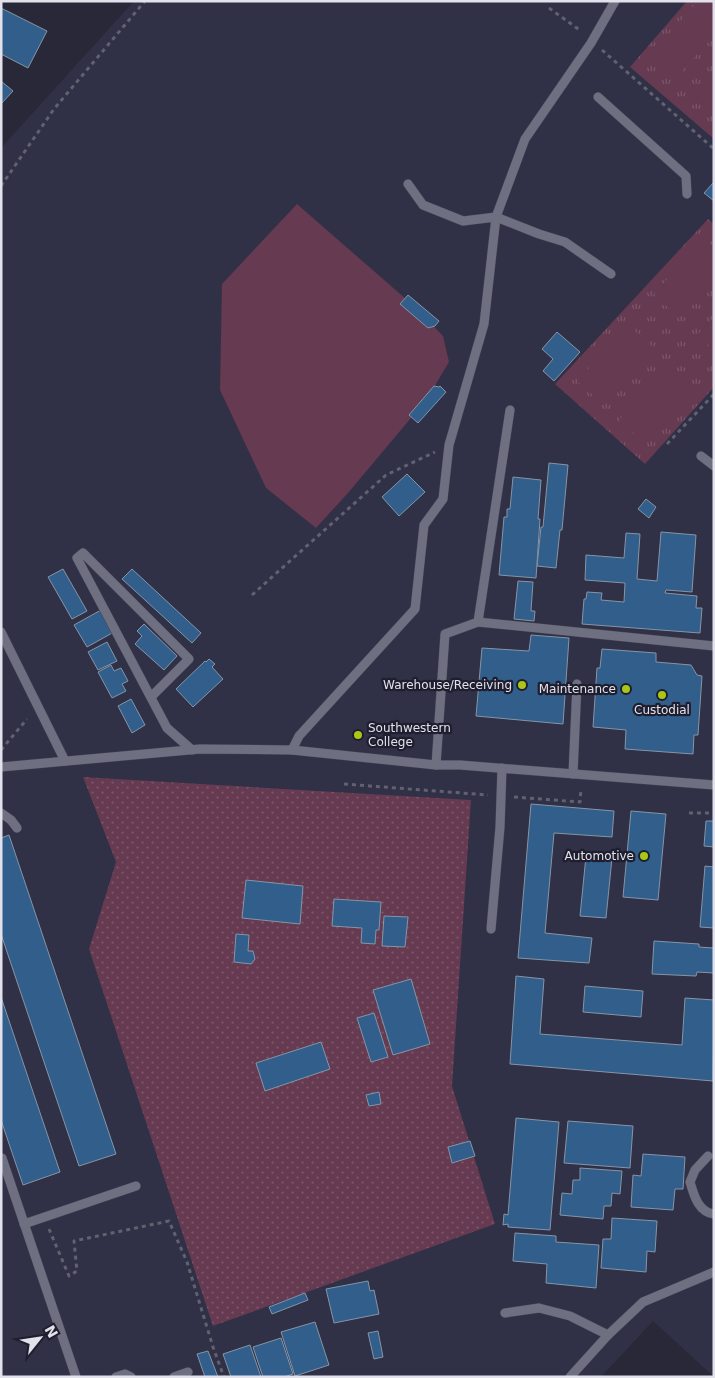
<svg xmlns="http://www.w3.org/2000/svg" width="715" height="1378" font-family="'DejaVu Sans',sans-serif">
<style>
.built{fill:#303046}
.grass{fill:url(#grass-dots)}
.park{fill:url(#park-tufts)}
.pitch{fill:#663a50}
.building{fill:#325e8c;stroke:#8695a5}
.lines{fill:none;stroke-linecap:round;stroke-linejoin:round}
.service-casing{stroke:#434350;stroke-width:10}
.path{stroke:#61616f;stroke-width:3;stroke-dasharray:4 4;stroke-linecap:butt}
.service{stroke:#6f6f82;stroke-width:9}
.poi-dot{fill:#aac717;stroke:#1e1e2e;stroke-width:2}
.labels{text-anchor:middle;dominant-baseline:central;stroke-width:4.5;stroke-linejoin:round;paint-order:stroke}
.poi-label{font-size:12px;fill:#e2e2ed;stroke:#1e1e2e;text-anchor:end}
</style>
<defs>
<pattern id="grass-dots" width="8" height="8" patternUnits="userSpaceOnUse" patternTransform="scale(1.25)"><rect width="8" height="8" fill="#663a50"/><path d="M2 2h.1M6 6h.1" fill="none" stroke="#7c566a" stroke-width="1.8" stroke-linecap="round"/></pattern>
<pattern id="park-tufts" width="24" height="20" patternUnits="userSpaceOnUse" patternTransform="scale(1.25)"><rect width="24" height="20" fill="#663a50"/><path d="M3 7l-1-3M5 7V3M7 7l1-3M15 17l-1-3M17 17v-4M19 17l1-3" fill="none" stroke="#7c566a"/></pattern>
</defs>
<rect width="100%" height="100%" fill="#282838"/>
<path class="built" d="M134,1H714V1377L653,1321L601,1377H1V148Z"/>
<path class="grass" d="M83,777L471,800L452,1086L495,1224L213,1326L89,949L116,862Z"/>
<g class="park">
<path d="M687,1H714V139L630,67Z"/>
<path d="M708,219L714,224V387L645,464L555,384Z"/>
</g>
<g class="pitch">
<path d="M698,1H701L714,13V35L675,79L649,56Z"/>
<path d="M714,77V112L696,96Z"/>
<path d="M297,204L414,306L443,336L449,362L427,399L348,493L316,528L266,488L220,390L222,284Z"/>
<path d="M704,238L714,247V279L679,318L654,294Z"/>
<path d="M714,317V350L697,335Z"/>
<path d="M628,325L654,348L604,405L577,381Z"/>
<path d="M669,363L695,387L645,443L619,420Z"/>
</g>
<g class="building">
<path d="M1,8L47,31L28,68L1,54Z"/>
<path d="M1,81L13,91L1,104Z"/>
<path d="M714,182V201L704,193Z"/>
<path d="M408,295L439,321L435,326L428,328L400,304Z"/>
<path d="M557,332L580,352L554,381L543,371L553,359L542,349Z"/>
<path d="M434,386L439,387L440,386L446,392L418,423L409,415Z"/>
<path d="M549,463L568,465L562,530H560L556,568L537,566L541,527H543Z"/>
<path d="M407,474L425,492L399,516L382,497Z"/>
<path d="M513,477L541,480L538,519H540L536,578L499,575L504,517H507V509H510Z"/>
<path d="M646,499L656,507L649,518L638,509Z"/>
<path d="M661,532L696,535L692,592L666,590L665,593L697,596L696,608H702L700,633L582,624L584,599H586L587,592L602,593L601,600L624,602L625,583L585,580L586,555L624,558L626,533L640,534L637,579L657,581Z"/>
<path d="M63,569L87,611L72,619L48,577Z"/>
<path d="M132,569L201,633L192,643L122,579Z"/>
<path d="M518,581L533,582L531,611H535L534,621L514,619Z"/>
<path d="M101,610L114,632L87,647L74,625Z"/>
<path d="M144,624L177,656L164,670L135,644L142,636L137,631Z"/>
<path d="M531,635L569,638L563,724L476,716L482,648L529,651Z"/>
<path d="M107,642L117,661L98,670L88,652Z"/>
<path d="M602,649L656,653V662L691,665L697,675L702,676L698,735H694L693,754L625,749L626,730L593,727L597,668H600Z"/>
<path d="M209,659L215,664L212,667L223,679L193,707L176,689L205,661L206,662Z"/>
<path d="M111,665L114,671L121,668L128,681L122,684L126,691L112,698L98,672Z"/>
<path d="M131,699L145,725L132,733L118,706Z"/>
<path d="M531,804L614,811L612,837L554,833L545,933L592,938L589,963L518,958Z"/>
<path d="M631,811L666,814L658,900L623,897Z"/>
<path d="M706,821H714V847L704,846Z"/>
<path d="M9,835L116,1154L79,1166L1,934V838Z"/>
<path d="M586,856L612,858L606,918L580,916Z"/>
<path d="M705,866L714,867V928L700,927Z"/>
<path d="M246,880L303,886L300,924L242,918Z"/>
<path d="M334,899L381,902L379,930H376L375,944L361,943L362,928L332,926Z"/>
<path d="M384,916L408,917L405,947L382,946Z"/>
<path d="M236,934L249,935L248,951H253L255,959L251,964L234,962Z"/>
<path d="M654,941L699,944V947L714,948V973L697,972L696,976L652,974Z"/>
<path d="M516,976L544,979L540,1034L682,1045L685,998L714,1000L713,1081L510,1064Z"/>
<path d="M411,979L430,1044L393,1055L373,990Z"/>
<path d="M585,986L643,991L641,1017L583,1012Z"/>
<path d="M1,997L60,1172L23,1185L1,1120Z"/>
<path d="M374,1013L388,1057L371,1062L357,1018Z"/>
<path d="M321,1042L330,1069L265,1091L256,1063Z"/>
<path d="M379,1092L381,1104L369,1106L366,1095Z"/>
<path d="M516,1118L559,1122L550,1230L508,1227V1224L503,1225L504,1214L508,1215Z"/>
<path d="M568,1121L633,1126L630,1168L564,1163Z"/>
<path d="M470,1141L475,1156L452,1163L448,1147Z"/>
<path d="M643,1154L685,1157L683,1189H675L673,1210L631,1207L633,1175L641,1176Z"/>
<path d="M580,1168L622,1171L620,1194L612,1193L611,1206H604L603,1219L560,1215L562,1193L572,1194L573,1180H580Z"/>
<path d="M612,1218L657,1221L655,1252L647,1251L646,1272L601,1268L603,1239H611Z"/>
<path d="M515,1233L556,1236V1242L599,1245L596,1288L546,1283L547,1264L513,1261Z"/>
<path d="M368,1281L370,1291L374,1290L379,1314L334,1323L326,1289Z"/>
<path d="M305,1293L308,1300L272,1314L269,1307Z"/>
<path d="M315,1322L329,1365L295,1376L281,1332Z"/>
<path d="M378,1331L383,1357L374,1359L368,1333Z"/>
<path d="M281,1338L293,1374L284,1377H263L253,1347Z"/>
<path d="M250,1345L261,1377H231L223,1354Z"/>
<path d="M208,1351L218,1377H205L197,1354Z"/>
</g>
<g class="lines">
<defs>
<g id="service">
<path d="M598,97L686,176L687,194"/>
<path d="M408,184L423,205L463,221L496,217L539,234L565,242L611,274"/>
<path d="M701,456L714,466"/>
<path d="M478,622L714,646"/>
<path d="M1,632L65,761"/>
<path d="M151,697L189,659L83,553L77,558L167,728L192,750"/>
<path d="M292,750L299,736L415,609L424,525L443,499L449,445L484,324L496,217L525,139L591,43L615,1"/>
<path d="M436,765L445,634L478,622L510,410"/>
<path d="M1,767L200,749L292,750L436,765H460L714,785"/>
<path d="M573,774L577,684"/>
<path d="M1,813L11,820L17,828"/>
<path d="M491,929L500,827L502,768"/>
<path d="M708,1156L695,1170L690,1182C694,1195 698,1212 714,1214"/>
<path d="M2,1158L76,1377"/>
<path d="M24,1224L136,1186"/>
<path d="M505,1313L539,1308L570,1316L608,1335"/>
<path d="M116,1377L125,1374L131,1377"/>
<path d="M174,1377L188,1372"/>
<path d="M570,1377L608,1335L643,1302L714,1272"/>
</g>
</defs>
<use href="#service" class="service-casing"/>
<g class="path">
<path d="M549,8L581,31"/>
<path d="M602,50L714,149"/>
<path d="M1,186L54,109L145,1"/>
<path d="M667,444L714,394"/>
<path d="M252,595L386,475L435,452"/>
<path d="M1,750L27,719"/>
<path d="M344,784L488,795"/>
<path d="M514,797L580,802L581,789"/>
<path d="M689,813H714"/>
<path d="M49,1229L69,1276L77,1271L74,1241L169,1221L187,1262L213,1347L224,1377"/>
</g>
<use href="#service" class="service"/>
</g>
<g class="poi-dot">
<circle cx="522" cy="685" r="5"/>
<circle cx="626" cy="689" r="5"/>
<circle cx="662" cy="695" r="5"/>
<circle cx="358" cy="735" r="5"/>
<circle cx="644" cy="856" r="5"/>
</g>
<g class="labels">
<g class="poi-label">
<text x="512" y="685">Warehouse/Receiving</text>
<text x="616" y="689">Maintenance</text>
<text x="662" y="710" text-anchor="middle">Custodial</text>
<text x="368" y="728" text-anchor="start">Southwestern<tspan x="368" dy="14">College</tspan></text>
<text x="634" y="856">Automotive</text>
</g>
</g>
<rect width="715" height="1378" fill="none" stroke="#e2e2ed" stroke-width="5"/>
<g transform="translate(40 1338) rotate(60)" stroke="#1e1e2e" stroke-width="4" paint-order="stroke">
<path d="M0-4L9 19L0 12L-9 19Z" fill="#e2e2ed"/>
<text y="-8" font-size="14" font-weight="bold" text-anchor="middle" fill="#e2e2ed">N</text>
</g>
</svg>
